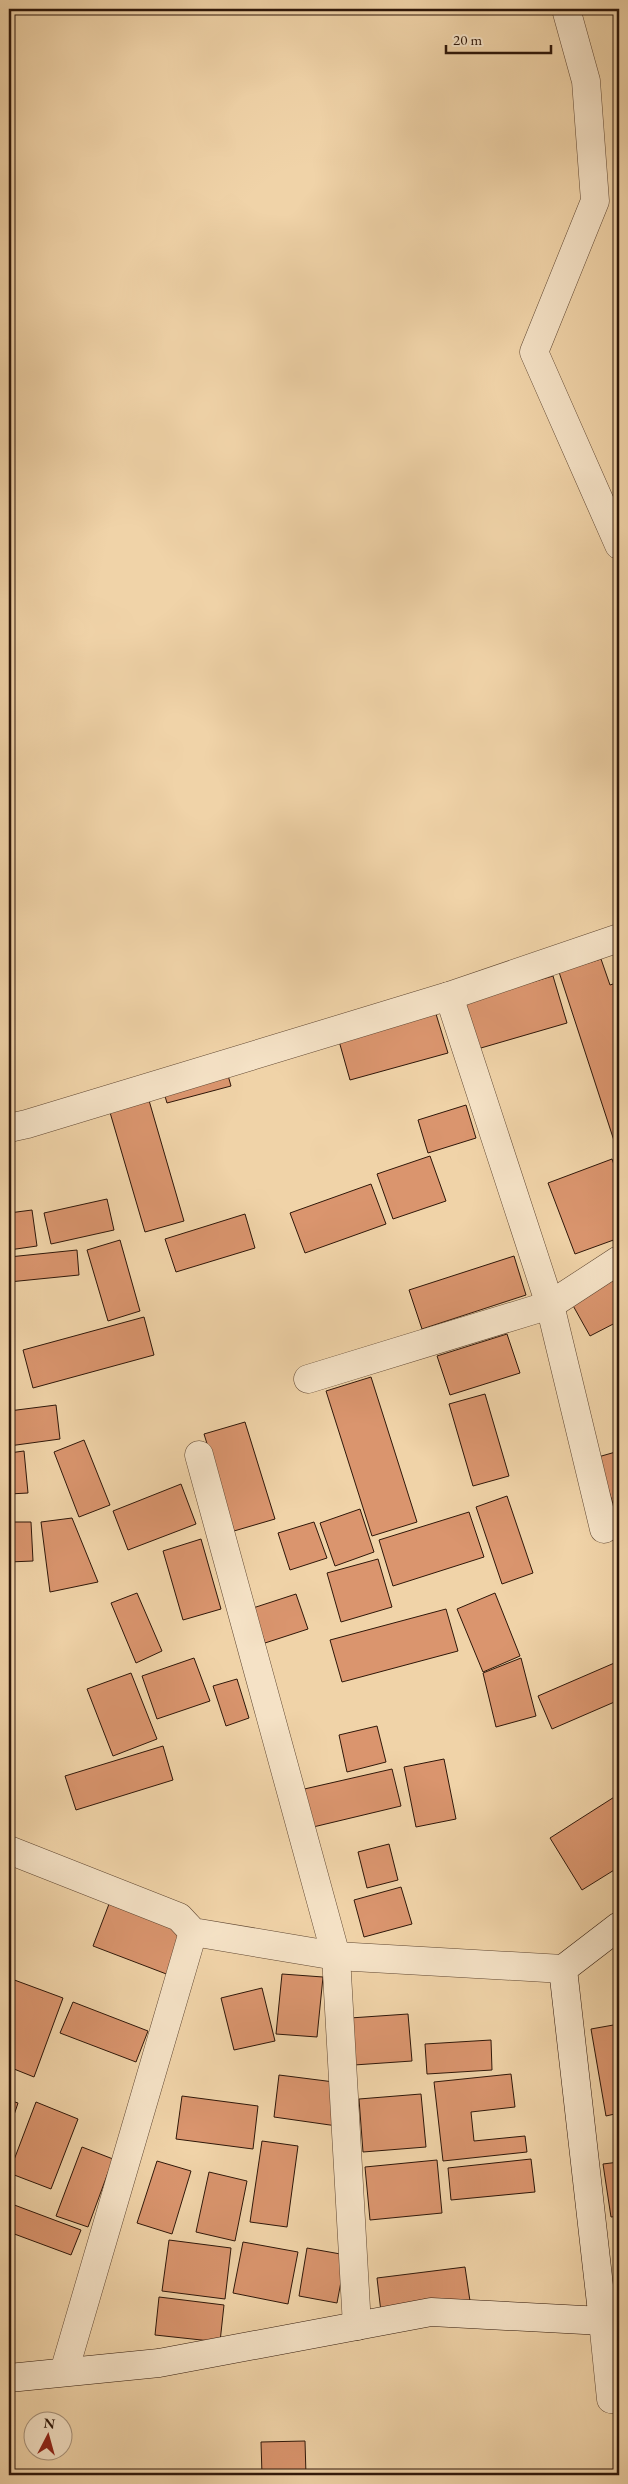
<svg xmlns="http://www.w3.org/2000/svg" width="628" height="2484" font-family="'EB Garamond',serif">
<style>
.building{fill:#da956e;stroke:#2f1709}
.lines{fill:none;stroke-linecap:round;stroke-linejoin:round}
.street-casing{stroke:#5f4631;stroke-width:29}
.secondary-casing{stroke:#2f1709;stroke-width:29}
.street{stroke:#f5e2c6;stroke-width:28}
.secondary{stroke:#f5e2c6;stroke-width:28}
</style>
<rect width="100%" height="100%" fill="#f0d3a8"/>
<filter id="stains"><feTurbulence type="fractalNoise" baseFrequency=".004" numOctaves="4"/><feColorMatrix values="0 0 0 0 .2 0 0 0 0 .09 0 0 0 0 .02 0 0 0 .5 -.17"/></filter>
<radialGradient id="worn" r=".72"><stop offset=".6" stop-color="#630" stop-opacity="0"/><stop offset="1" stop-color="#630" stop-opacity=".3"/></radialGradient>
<g class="building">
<path d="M601,959L610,985L619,982V1156L559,972Z"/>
<path d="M553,976L567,1023L474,1050L460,1003Z"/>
<path d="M436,1014L448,1053L350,1080L339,1041Z"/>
<path d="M226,1068L231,1086L167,1103L162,1086Z"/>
<path d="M148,1097L184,1221L145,1232L109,1109Z"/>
<path d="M466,1105L476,1138L428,1153L418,1120Z"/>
<path d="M430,1156L446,1201L393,1219L377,1174Z"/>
<path d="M612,1159L619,1179V1238L575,1254L548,1183Z"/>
<path d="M371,1184L386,1224L305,1253L290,1213Z"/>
<path d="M107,1199L114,1230L51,1244L44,1213Z"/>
<path d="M32,1210L37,1246L9,1250V1213Z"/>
<path d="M245,1214L255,1248L176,1272L165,1239Z"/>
<path d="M120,1240L140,1311L108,1321L87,1250Z"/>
<path d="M77,1250L79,1275L9,1282V1257Z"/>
<path d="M514,1256L526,1295L422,1329L409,1290Z"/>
<path d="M619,1276V1321L590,1336L571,1302Z"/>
<path d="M144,1317L154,1355L33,1388L23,1350Z"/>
<path d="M507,1334L520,1373L450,1395L437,1356Z"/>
<path d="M371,1377L417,1522L372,1536L326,1391Z"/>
<path d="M485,1394L509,1476L473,1486L449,1404Z"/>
<path d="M56,1405L60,1439L9,1446V1411Z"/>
<path d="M245,1422L275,1519L234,1531L204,1434Z"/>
<path d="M84,1440L110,1505L79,1517L54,1452Z"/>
<path d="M24,1451L28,1493L9,1494V1453Z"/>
<path d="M619,1451V1523L598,1457Z"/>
<path d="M181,1484L196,1524L128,1550L113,1511Z"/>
<path d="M507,1496L533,1573L502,1584L476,1507Z"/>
<path d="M360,1509L374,1552L335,1566L320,1523Z"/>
<path d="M469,1512L484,1557L393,1586L379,1540Z"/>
<path d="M72,1518L98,1582L50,1592L41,1522Z"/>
<path d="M9,1522H31L33,1561L9,1562Z"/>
<path d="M314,1522L327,1558L290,1570L278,1533Z"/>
<path d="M201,1539L221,1609L183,1620L163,1551Z"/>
<path d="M378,1559L392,1607L341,1622L327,1573Z"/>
<path d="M137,1593L162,1651L136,1663L111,1603Z"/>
<path d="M495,1593L520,1656L483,1672L457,1609Z"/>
<path d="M296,1594L308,1629L265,1643L253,1608Z"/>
<path d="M446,1609L458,1651L342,1682L330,1640Z"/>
<path d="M194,1658L210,1701L157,1719L142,1676Z"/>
<path d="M521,1658L536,1716L496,1727L483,1673Z"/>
<path d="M619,1661V1700L552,1729L538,1696Z"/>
<path d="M131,1673L157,1739L113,1756L87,1689Z"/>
<path d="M237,1679L249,1718L226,1726L213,1686Z"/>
<path d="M377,1726L386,1762L347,1772L339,1735Z"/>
<path d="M163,1746L173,1780L76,1810L65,1776Z"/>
<path d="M444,1759L456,1819L416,1827L404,1767Z"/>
<path d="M392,1769L401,1806L309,1828L300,1790Z"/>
<path d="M619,1794V1867L582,1890L550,1838Z"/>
<path d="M389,1844L398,1880L367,1888L358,1852Z"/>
<path d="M401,1887L412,1924L364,1937L354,1900Z"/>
<path d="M109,1904L185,1933L169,1975L93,1946Z"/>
<path d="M282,1974L323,1977L317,2037L276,2034Z"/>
<path d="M9,1978L63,1998L34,2077L9,2067Z"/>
<path d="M262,1988L275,2041L234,2050L221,1998Z"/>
<path d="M73,2002L148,2031L136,2062L60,2033Z"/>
<path d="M408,2014L412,2061L354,2065L350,2018Z"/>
<path d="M619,2024V2113L606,2116L591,2029Z"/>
<path d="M491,2040L492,2070L427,2074L425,2044Z"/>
<path d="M511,2074L515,2107L471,2112L474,2141L525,2136L527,2152L443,2161L434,2082Z"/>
<path d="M279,2075L342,2083L337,2126L274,2117Z"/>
<path d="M421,2094L426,2147L363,2152L359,2099Z"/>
<path d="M182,2096L258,2106L253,2149L176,2139Z"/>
<path d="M9,2100L18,2103L9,2130Z"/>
<path d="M36,2102L78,2119L51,2189L9,2173Z"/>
<path d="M262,2141L298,2146L287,2227L250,2222Z"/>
<path d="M82,2147L113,2159L88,2227L56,2216Z"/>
<path d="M531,2159L535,2192L451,2200L448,2168Z"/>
<path d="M437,2160L442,2213L370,2220L365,2167Z"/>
<path d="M157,2161L191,2171L172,2234L137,2223Z"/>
<path d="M619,2162V2216L611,2217L603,2164Z"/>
<path d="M209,2172L247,2181L235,2241L196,2232Z"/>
<path d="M9,2203L81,2230L71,2255L9,2232Z"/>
<path d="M169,2240L231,2248L225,2299L162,2291Z"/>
<path d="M243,2242L298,2252L288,2304L233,2293Z"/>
<path d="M307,2248L346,2255L337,2303L299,2296Z"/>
<path d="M465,2267L470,2301L381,2312L377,2278Z"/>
<path d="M159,2297L224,2305L220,2342L155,2335Z"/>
<path d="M305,2441L306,2475H262L261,2442Z"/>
</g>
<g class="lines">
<defs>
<g id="street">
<path d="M566,9L586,81L595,201L534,352L619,545"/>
<path d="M449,996L550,1305L604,1529"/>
<path d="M9,1128L27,1124L449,996L619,938"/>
<path d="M308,1379L550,1305L619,1260"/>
<path d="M199,1455L336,1956L357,2326"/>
<path d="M9,1850L179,1917L193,1932L336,1956L563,1969"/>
<path d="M603,2321L611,2399H619"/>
<path d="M64,2372L193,1932"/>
</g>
<path id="secondary" d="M9,2378L159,2363L431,2312L603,2321L563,1969L619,1926"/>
</defs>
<use href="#street" class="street-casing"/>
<use href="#secondary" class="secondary-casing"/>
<use href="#street" class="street"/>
<use href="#secondary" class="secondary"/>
</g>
<rect width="628" height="2484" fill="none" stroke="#f0d3a8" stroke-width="30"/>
<rect x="10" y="10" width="608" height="2464" fill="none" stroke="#2f1709" stroke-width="2.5"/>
<rect x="15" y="15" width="598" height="2454" fill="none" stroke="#2f1709"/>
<g transform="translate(48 2436) rotate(6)"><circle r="24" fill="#f5e2c6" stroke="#a6917a"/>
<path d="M0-4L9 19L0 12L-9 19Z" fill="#8f2418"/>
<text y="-8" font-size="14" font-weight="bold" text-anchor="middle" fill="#2f1709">N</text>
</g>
<path d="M446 45v8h105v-8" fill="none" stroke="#2f1709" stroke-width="2.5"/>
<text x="453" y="45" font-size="15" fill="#2f1709" stroke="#f5e2c6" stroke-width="4" paint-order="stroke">20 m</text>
<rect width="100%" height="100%" filter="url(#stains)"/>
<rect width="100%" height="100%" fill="url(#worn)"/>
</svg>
